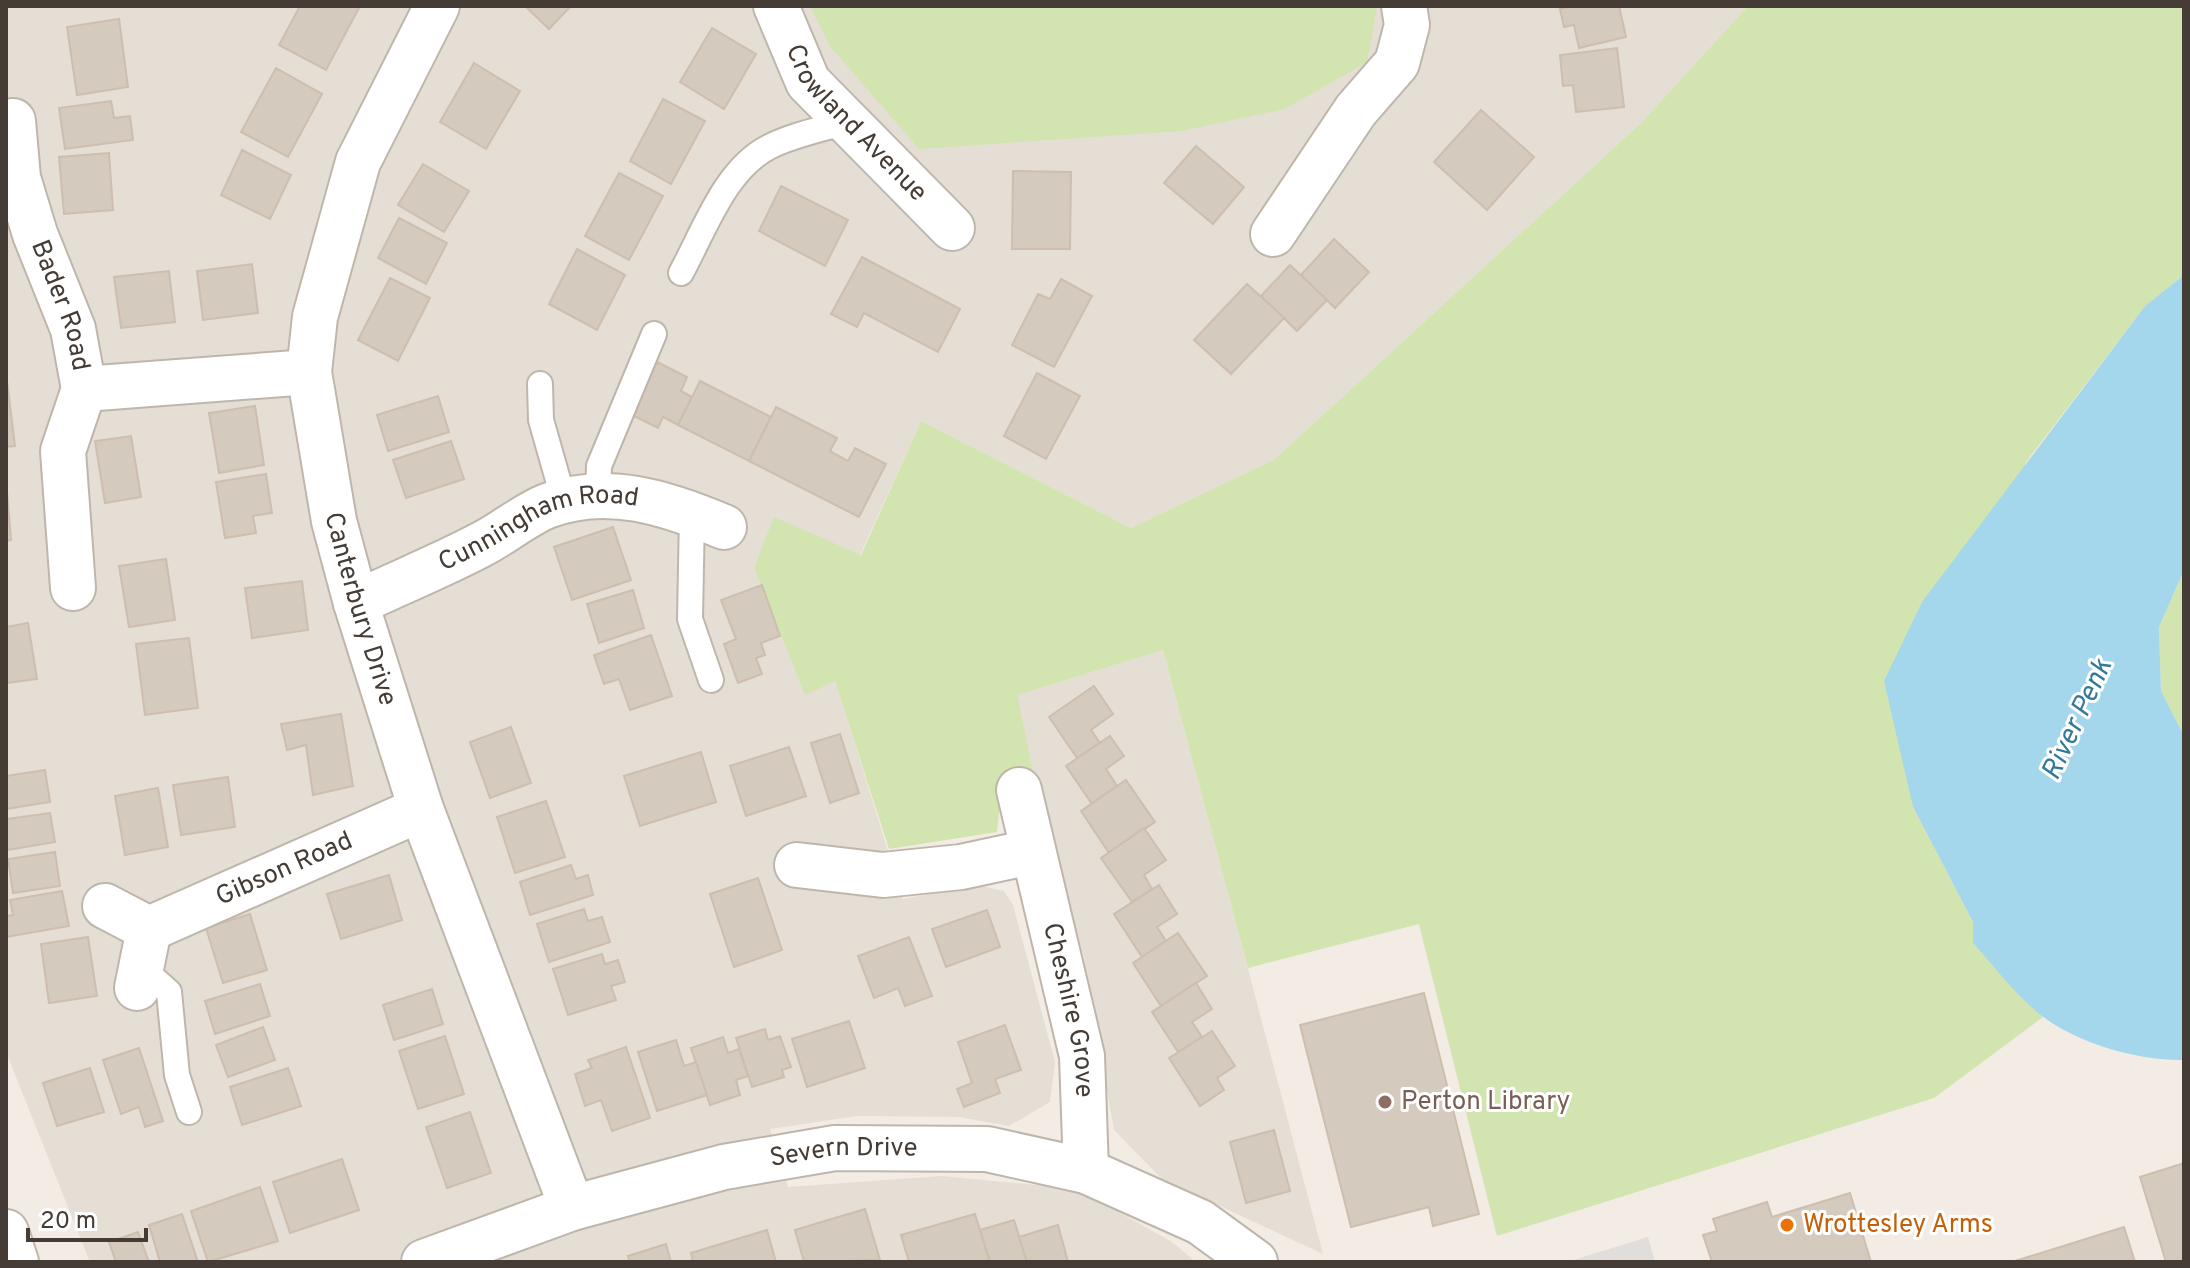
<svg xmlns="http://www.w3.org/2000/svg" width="2190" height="1268" font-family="Overpass,sans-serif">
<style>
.residential{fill:#e5ded4}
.green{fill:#d2e4b0}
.parking{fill:#e0ddda}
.water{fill:#a4d7eb}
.building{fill:#d5cabe;stroke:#cdbeaf;stroke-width:2}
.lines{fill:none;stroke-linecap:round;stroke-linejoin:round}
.service-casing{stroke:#bfb6ab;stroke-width:28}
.minor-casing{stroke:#bfb6ab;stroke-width:48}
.tertiary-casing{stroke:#bfb6ab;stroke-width:48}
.service{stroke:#fff;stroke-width:24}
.minor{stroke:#fff;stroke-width:44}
.tertiary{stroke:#fff;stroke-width:44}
.education-dot{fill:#8d6e63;stroke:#fff;stroke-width:3}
.food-dot{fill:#e8710a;stroke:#fff;stroke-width:3}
.labels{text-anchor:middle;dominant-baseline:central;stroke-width:6;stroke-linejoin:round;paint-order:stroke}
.street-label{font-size:26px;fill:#443c35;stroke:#fff}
.education-label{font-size:26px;fill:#785e54;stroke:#fff;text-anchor:start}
.food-label{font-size:26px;fill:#c56008;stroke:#fff;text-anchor:start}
.water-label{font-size:28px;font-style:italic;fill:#31799a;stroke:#fff}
</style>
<rect width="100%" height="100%" fill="#f2ece5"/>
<g class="residential">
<path d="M6,6H1748L1641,123L1275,459L1131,528L921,421L860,555L775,518L754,568L805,694L835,680L903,899L978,885L1004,891L1013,905L1055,1062L1050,1102L1009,1126L959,1117L857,1116L770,1129L788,1187L942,1176L1078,1189L1172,1242L1196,1262H90L6,1052Z"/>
<path d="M1163,650L1232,908L1323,1254L1162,1179L1114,1130L1084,958L1034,776L1016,695Z"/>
</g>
<g class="green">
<path d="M810,6H1377L1367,62L1285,109L1181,131L919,149L830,46Z"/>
<path d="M1748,6H2184V275L2145,306L2026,462L1913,807L1973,922V943L2043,1017L1934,1098L1497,1236L1419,924L1248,968L1163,650L1017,695L1034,776H1003L997,832L889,849L835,681L805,695L754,568L774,517L861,555L921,421L1131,528L1275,459L1641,123Z"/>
<path d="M2184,570V736L2161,691L2159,627Z"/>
</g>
<path class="parking" d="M1648,1237L1655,1262H1567Z"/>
<path class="water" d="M2184,275V570L2159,627L2161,691L2184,736V1060C2139,1061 2079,1044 2042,1016C2017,997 1995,967 1973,943V922L1913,807L1884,681L1922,602L2145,306Z"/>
<g class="building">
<path d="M300,6H360L326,70L279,45Z"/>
<path d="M525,6H571L549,29Z"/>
<path d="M1574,6H1619L1626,37L1579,48L1574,25L1564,27L1560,9Z"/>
<path d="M119,19L128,87L77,95L67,27Z"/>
<path d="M712,28L756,54L724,109L680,82Z"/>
<path d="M1617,48L1624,107L1576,112L1573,85L1563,86L1560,55Z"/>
<path d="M474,63L520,91L486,149L440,122Z"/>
<path d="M276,68L322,94L288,157L241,132Z"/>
<path d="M663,99L705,121L671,184L630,161Z"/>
<path d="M111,101L114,118L130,116L133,140L65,149L59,108Z"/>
<path d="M1481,110L1534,157L1487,210L1434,162Z"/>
<path d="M1196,146L1244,187L1213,224L1164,183Z"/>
<path d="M242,150L291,175L270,219L221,195Z"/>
<path d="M109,153L113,210L64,214L59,157Z"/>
<path d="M423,164L469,191L444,232L398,205Z"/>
<path d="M1013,171L1071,172L1070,249H1012Z"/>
<path d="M619,173L663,196L629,260L585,236Z"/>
<path d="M781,186L848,220L825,266L759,231Z"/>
<path d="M399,218L447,243L426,284L378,258Z"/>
<path d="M1334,239L1369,272L1335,308L1301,275Z"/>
<path d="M577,249L625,275L597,330L549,304Z"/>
<path d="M862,257L960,309L938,352L864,313L857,327L831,314Z"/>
<path d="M252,264L258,313L203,320L197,271Z"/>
<path d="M1290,265L1327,300L1297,331L1261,296Z"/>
<path d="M169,271L175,322L121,328L114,277Z"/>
<path d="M390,278L430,298L398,361L358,340Z"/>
<path d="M1061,279L1092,296L1054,367L1012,345L1038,294L1050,299Z"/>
<path d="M1247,284L1284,318L1231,374L1194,340Z"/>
<path d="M657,362L687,377L681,391L692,397L678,425L663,417L658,428L630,414Z"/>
<path d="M6,373L15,446L6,447Z"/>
<path d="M1037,373L1080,396L1046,459L1004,436Z"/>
<path d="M700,381L771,417L749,461L678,425Z"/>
<path d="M438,396L449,432L388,451L377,415Z"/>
<path d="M255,406L264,465L219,473L209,413Z"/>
<path d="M776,407L837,438L830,451L848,461L855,448L886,464L859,517L749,461Z"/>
<path d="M131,436L141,497L105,503L95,441Z"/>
<path d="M451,441L464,479L406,498L393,460Z"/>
<path d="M266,474L272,513L253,516L256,533L225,538L216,482Z"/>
<path d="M6,480L11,540L6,541Z"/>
<path d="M613,527L631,580L572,600L554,547Z"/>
<path d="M166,559L175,620L129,627L119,566Z"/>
<path d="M302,581L308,630L252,638L245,588Z"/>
<path d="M762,585L780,636L761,643L765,655L756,658L762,674L738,683L724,644L736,639L721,600Z"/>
<path d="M633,590L644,628L599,643L587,604Z"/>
<path d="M28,623L37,679L6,683V627Z"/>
<path d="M651,635L672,696L630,710L619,679L604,684L594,655Z"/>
<path d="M189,638L198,708L145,715L136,644Z"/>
<path d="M1094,686L1113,714L1091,730L1100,743L1077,758L1049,717Z"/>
<path d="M341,714L353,786L313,795L306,745L287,750L281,724Z"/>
<path d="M511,727L531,783L490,798L470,742Z"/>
<path d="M840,734L859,793L830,803L811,743Z"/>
<path d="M1110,736L1124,756L1106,769L1117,786L1092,804L1066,766Z"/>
<path d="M789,747L806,796L746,816L730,766Z"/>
<path d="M701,752L716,802L640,826L624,776Z"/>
<path d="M45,770L50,802L6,809V776Z"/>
<path d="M228,777L235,827L181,835L173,785Z"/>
<path d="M1126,780L1155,822L1109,853L1081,811Z"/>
<path d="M158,788L168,847L125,855L115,796Z"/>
<path d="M546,801L565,857L515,873L497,817Z"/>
<path d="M50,813L55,842L7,850L6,819Z"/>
<path d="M1144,828L1166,860L1144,875L1152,889L1132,902L1101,858Z"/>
<path d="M55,852L60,886L13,893L8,859Z"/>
<path d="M571,865L576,879L588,875L593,895L530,915L520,882Z"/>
<path d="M389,875L402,920L341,939L327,894Z"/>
<path d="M758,878L782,950L734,967L710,894Z"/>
<path d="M1159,885L1177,914L1157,927L1166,941L1142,957L1114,914Z"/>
<path d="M62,891L69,926L6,937V916L13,915L10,900Z"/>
<path d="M584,909L588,921L602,917L610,942L549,962L537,924Z"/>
<path d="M987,910L1000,947L946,967L932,929Z"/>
<path d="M250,914L267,970L223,983L206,928Z"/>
<path d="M1178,933L1207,976L1161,1006L1133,963Z"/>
<path d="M88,937L97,996L49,1003L41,944Z"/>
<path d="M909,937L932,996L905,1006L898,988L874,998L858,956Z"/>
<path d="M602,954L605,964L618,960L625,982L611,986L616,1000L568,1015L553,969Z"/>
<path d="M1196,983L1212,1009L1192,1022L1202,1037L1178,1052L1152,1012Z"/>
<path d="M260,984L270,1016L215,1034L205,1001Z"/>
<path d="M432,989L443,1024L394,1040L383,1005Z"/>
<path d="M1424,993L1479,1214L1433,1226L1429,1207L1351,1227L1300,1025Z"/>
<path d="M849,1021L865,1068L807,1087L792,1039Z"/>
<path d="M1005,1025L1021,1070L995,1079L1000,1093L964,1107L957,1089L972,1083L958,1042Z"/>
<path d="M263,1027L275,1060L228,1077L216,1045Z"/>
<path d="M765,1029L768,1040L780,1036L791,1067L782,1070L784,1077L752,1087L736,1038Z"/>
<path d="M1212,1031L1235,1066L1217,1078L1224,1090L1200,1106L1169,1058Z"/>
<path d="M445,1036L464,1094L418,1109L399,1051Z"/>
<path d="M723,1037L728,1053L739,1049L748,1076L736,1080L740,1095L710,1105L691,1048Z"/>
<path d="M676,1040L684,1066L696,1062L707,1095L657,1111L638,1052Z"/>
<path d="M626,1047L650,1118L612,1131L601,1100L585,1106L575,1074L592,1068L588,1060Z"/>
<path d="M139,1048L163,1121L145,1127L139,1107L121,1114L103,1060Z"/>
<path d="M90,1068L104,1112L57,1126L43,1083Z"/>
<path d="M288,1068L301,1106L242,1125L230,1087Z"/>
<path d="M470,1112L491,1173L447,1188L426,1127Z"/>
<path d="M1274,1130L1290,1191L1246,1203L1230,1142Z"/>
<path d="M342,1159L359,1210L290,1233L273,1182Z"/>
<path d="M2184,1163V1262H2166L2140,1177Z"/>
<path d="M260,1187L278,1241L208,1262L191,1211Z"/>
<path d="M1850,1193L1871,1262H1712L1703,1235L1717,1231L1713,1219L1767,1202L1772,1217Z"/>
<path d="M865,1209L880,1260L804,1262L795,1230Z"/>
<path d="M182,1214L198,1262H160L149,1225Z"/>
<path d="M975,1214L990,1262H909L901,1235Z"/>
<path d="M1014,1220L1027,1262H990L980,1230Z"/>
<path d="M1058,1225L1068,1262H1027L1019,1237Z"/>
<path d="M2124,1227L2135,1262H2012Z"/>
<path d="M767,1230L776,1262H693L691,1253Z"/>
<path d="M138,1232L149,1262H116L109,1242Z"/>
<path d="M666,1244L671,1262H630L628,1256Z"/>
</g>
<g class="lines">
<defs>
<g id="service">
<path d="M681,273C704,231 725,169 769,147C792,135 822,129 847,122"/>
<path d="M540,384L541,420L564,501"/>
<path d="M598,495L599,466L654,334"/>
<path d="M692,514L690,619L711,680"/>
<path d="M141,967L169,992L177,1075L189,1112"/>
</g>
<g id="minor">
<path id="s1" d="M437,6L358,162L315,317L309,372L334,521L356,603L421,809L572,1208"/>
<path id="s2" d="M776,6L808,82L952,228"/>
<path id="s3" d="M13,121L18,178L35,234L73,329L84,389L63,451L73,588"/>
<path d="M1273,234L1356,110L1397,63L1407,25L1404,6"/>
<path d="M84,389L309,372"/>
<path id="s4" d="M356,603C398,583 443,565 484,543C505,532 525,515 547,506C607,483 667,503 724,527"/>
<path id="s5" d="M1019,790L1082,1056L1086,1171"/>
<path d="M797,865L883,875L961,867L1031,852"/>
<path d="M105,906L149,929L137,988"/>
<path id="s6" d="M149,929L421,809"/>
<path id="s7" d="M424,1262L572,1208L724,1167L835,1148L987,1149L1086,1171L1200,1222L1255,1262"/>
</g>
<path id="tertiary" d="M6,1232L16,1262"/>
</defs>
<use href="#service" class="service-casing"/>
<use href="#minor" class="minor-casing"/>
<use href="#tertiary" class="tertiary-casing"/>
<use href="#service" class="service"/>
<use href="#minor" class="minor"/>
<use href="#tertiary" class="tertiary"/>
</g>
<circle class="education-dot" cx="1385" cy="1102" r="8"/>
<circle class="food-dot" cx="1787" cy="1225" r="8"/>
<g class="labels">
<g class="street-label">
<text stroke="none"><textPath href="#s2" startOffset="144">Crowland Avenue</textPath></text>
<text stroke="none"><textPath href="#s3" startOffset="192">Bader Road</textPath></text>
<text stroke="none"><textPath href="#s4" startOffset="200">Cunningham Road</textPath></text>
<text stroke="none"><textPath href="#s1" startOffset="634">Canterbury Drive</textPath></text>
<text stroke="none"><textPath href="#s6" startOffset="148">Gibson Road</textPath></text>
<text stroke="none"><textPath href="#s5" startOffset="226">Cheshire Grove</textPath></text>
<text stroke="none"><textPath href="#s7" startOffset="436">Severn Drive</textPath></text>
</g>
<g class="education-label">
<text x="1401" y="1102">Perton Library</text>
</g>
<g class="food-label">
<text x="1803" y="1225">Wrottesley Arms</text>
</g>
<g class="water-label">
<text transform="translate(2078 720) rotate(-65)">River Penk</text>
</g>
</g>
<rect width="2190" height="1268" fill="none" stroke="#443c35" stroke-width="16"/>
<path d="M28 1228v12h118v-12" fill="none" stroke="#443c35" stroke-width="4"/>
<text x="40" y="1228" font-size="24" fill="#443c35" stroke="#ffffff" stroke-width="6" paint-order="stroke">20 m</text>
</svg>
